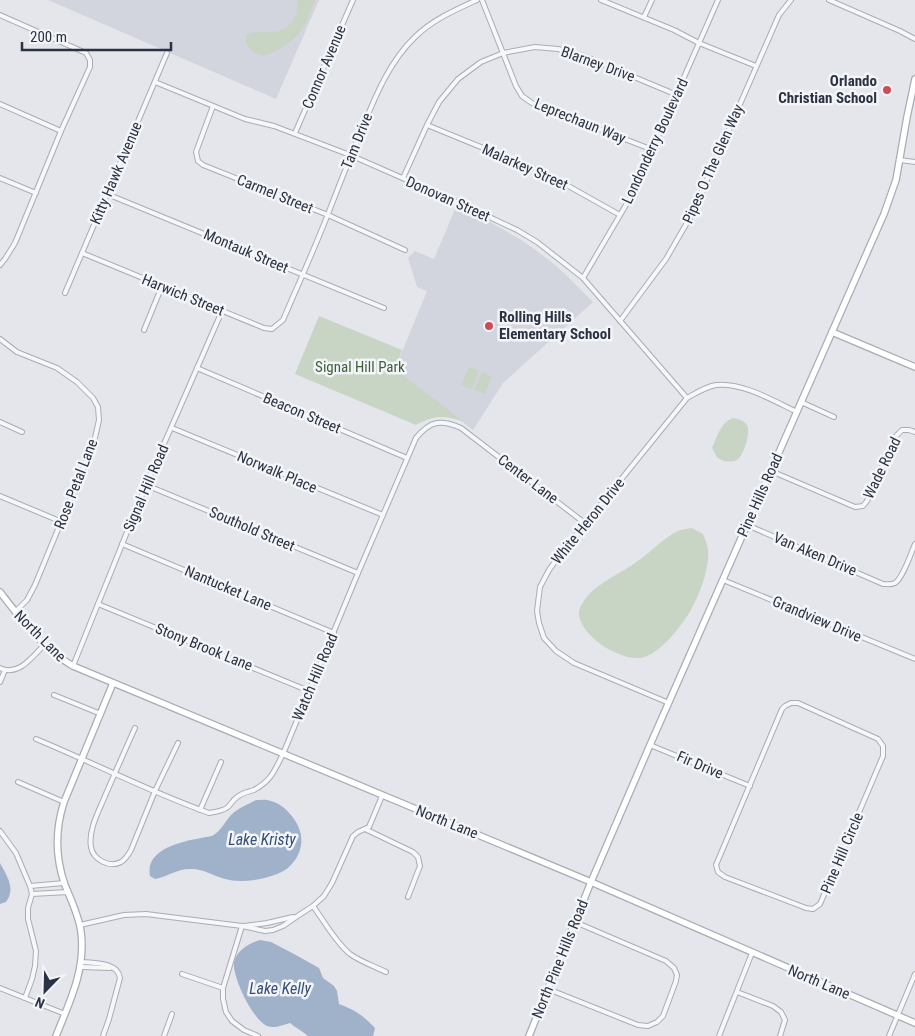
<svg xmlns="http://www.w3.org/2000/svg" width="915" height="1036" font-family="'Roboto Condensed',sans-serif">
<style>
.built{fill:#d2d5dd}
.green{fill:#c8d5c5}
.water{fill:#a0b1ca}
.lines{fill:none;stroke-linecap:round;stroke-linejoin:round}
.street-casing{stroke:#a9acb5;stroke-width:6}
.secondary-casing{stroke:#a9acb5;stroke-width:8}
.street{stroke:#f6f7f9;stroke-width:4}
.secondary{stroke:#fff;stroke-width:5.5}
.poi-dot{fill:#cc4d56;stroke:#f3f5f8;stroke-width:2}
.labels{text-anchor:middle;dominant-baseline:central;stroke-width:5;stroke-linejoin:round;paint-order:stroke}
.street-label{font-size:15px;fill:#2b3243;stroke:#f3f5f8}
.poi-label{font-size:15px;font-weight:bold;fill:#2b3243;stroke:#f3f5f8;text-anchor:end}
.park-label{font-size:15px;fill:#3d5f39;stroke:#f3f5f8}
.water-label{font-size:16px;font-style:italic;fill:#364e77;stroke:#f3f5f8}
</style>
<rect width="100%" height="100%" fill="#e4e6eb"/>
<g class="built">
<path d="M48,0H319L276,99Z"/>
<path d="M456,207L490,222L523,241L549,260L564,273L593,302L503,383L473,430L395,369L427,291L417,287L408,258L415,251L434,259Z"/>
</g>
<g class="green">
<path d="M297,0H315C311,11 307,23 300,32C293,41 272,57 260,55C257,55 255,53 253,52C246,47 246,42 246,35C260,28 280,38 291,23C296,17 298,8 297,0Z"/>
<path d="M319,316L402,350L395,369L464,422C445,415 434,415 416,425L295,374Z"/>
<path d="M469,367L479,371L472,389L461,385Z"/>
<path d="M482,372L492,377L485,394L474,390Z"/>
<path d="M733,418C738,419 743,420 747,425C751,432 744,454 738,459C733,464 720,461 716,456C715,453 714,451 712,448C717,437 721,422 733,418Z"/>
<path d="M692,528L703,534C705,539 707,544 708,549C710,569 699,596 689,613C680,628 658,656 640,658C619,660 582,637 579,615C578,610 582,603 586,598C596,584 621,573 635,563C649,554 663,538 678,531C682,529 688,529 692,528Z"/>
</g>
<g class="water">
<path d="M256,800C261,800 266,799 271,801C279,803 285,808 290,814C305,830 306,852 288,868C273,879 242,884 225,879C214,876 203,869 192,869C178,868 167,877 155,879L150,876C144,846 190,840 212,836C221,831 224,823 231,815C238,808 247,805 256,800Z"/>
<path d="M0,863C7,876 16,889 6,902L0,904Z"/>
<path d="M260,940L271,942L294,954L319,968L323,978L334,986L337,991L339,1004C357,1011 361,1014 375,1028L373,1036H308C302,1031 296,1028 290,1023C283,1025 274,1029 267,1026C253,1020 232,977 234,962C237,950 250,943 260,940Z"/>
</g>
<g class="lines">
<defs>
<g id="street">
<path d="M482,0L516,86L522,96L532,103L653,150"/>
<path d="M601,0L674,30L699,43L756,66"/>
<path d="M829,0L900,31L915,39"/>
<path d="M0,15L86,53L90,60V67L61,131L15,243L5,259L0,265"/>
<path d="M644,17L652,0"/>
<path d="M155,82L245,119L274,126L350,155L466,206L517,230L537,242L583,278L687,398"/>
<path d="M0,104L61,131"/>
<path d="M213,106L196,152L198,161L203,165L328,215L405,250"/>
<path d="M427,125L547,174L620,215"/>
<path d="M295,133L353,0"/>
<path d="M900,160L915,162"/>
<path d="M0,178L36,193"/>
<path d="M403,178L427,125L439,102L458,79L481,62L503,53L535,47L558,49L584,56L677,95"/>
<path d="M107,194L384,308"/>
<path d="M82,253L264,328L272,329L283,320C298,285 314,250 328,214C340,183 352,152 365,122C377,92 391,60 415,37C432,20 455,10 477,0"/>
<path d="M583,278L633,193L718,0"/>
<path d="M65,293L167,53"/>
<path d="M620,321L666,259L692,214L779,15L791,0"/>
<path d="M144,330L162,286"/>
<path d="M0,339L17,352L57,368L77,382L93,398L98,407L99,420L94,442L35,585L27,600L15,612"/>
<path d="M197,368L407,458"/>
<path d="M801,402L834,417"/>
<path d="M0,422L22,432"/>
<path d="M172,428L383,515"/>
<path d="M771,471L855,507L863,506L867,501L896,436L902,430H909L915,432"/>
<path d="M146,485L358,573"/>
<path d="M0,496L62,522"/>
<path d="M747,525L883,584C887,584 891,585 895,583C903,578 911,553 915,544"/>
<path d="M122,544L334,633"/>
<path d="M723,580L915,659"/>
<path d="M98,604L309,691"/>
<path d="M73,666L146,485L222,311"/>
<path d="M0,668C19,677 33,656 45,644"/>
<path d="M0,682L5,670"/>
<path d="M54,695L101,714"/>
<path d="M669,703L574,663L556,651L544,638L539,623L537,611L540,587L549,570L559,556L687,398C696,393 705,387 716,385C742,382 774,401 797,412"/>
<path d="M791,703H798L878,739L883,746V756L820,904L813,909L806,908L725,877L718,872L716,865L782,709L785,706Z"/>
<path d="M135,728C125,750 115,773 105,796C99,811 88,830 91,847C93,860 110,868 121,862C126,859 128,855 131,850L155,791L178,743"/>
<path d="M36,739C94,763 150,792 209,813C216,812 223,811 228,807C231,804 233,800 236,798C241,793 248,792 254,790C272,780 274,771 283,754L358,573L416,438C430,421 440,419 461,428L586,524"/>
<path d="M650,745L750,786"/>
<path d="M18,782L64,802"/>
<path d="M200,810L221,762"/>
<path d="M365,829L413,852L418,857L420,866L408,897"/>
<path d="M0,831L16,853L30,886L32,894L28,908V919L36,951L35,966L32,979L25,998"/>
<path d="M30,886L64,883"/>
<path d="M32,894L68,892"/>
<path d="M313,906C324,921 336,943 350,954C361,962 374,966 386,972"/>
<path d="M80,925L124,915L146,914L242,926L265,931L273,930L283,926L296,917L313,906L324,896L332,883L353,836L358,832L369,827L382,796"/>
<path d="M242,926L223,988V999L226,1012L232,1021L244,1030L258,1036"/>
<path d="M244,926L267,923L293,917"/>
<path d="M81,962C93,963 118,962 120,978L109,1019L103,1036"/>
<path d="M81,967L110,968"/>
<path d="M182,974L223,988"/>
<path d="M0,988L65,1014"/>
<path d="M548,989L638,1025L648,1026L657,1022L663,1016L676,981L677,975L674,968L666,961L575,922"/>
<path d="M737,992L773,1006L781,1012L785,1020L780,1036"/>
<path d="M164,1036L172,1014"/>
<path d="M719,1036L752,953"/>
<path d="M889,1036L915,974"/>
</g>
<g id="secondary">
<path d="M832,332L915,367"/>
<path d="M0,592C21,619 43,649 73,666L591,882L915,1023"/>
<path d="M56,1036C69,1003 86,970 81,932C79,916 71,900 65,885C55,857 55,830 64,802L113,683"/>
<path d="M529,1036L591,882L650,745L884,214L896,180L907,117L915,79"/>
</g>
</defs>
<use href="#street" class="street-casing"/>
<use href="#secondary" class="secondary-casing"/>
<use href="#street" class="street"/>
<use href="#secondary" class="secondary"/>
</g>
<g class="poi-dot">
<circle cx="887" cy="90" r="5"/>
<circle cx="489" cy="326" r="5"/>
</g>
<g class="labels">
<g class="street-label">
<text transform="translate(598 64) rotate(20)">Blarney Drive</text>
<text transform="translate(324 67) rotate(-67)">Connor Avenue</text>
<text transform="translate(580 121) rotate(22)">Leprechaun Way</text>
<text transform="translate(357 141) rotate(-68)">Tam Drive</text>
<text transform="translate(655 141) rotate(-65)">Londonderry Boulevard</text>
<text transform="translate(713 164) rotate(-66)">Pipes O The Glen Way</text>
<text transform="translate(525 167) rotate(24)">Malarkey Street</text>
<text transform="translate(116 173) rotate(-67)">Kitty Hawk Avenue</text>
<text transform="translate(275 194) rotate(22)">Carmel Street</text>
<text transform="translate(448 199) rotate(24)">Donovan Street</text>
<text transform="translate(246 251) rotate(23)">Montauk Street</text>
<text transform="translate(183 295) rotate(22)">Harwich Street</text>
<text transform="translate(302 413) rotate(23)">Beacon Street</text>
<text transform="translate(882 468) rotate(-64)">Wade Road</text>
<text transform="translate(277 472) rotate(23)">Norwalk Place</text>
<text transform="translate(528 479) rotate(37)">Center Lane</text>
<text transform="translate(76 484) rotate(-69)">Rose Petal Lane</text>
<text transform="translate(146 488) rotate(-67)">Signal Hill Road</text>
<text transform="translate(760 495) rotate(-66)">Pine Hills Road</text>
<text transform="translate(588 521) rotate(-51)">White Heron Drive</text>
<text transform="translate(252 529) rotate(23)">Southold Street</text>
<text transform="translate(815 554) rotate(23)">Van Aken Drive</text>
<text transform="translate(228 588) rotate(23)">Nantucket Lane</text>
<text transform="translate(817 619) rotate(23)">Grandview Drive</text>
<text transform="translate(40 636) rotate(45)">North Lane</text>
<text transform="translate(204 647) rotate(22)">Stony Brook Lane</text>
<text transform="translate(315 677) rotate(-67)">Watch Hill Road</text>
<text transform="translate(700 765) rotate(23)">Fir Drive</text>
<text transform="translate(447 822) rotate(22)">North Lane</text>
<text transform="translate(842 853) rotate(-67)">Pine Hill Circle</text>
<text transform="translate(560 959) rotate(-68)">North Pine Hills Road</text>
<text transform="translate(819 982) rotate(23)">North Lane</text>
</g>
<g class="poi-label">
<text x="877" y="81">Orlando<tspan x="877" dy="17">Christian School</tspan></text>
<text x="499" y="317" text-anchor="start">Rolling Hills<tspan x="499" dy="17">Elementary School</tspan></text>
</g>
<g class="park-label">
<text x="360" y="367">Signal Hill Park</text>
</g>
<g class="water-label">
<text x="262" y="839">Lake Kristy</text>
<text x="280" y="988">Lake Kelly</text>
</g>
</g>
<g transform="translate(45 991) rotate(203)" stroke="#f3f5f8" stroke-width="4" paint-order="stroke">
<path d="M0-4L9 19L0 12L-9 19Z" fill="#2b3243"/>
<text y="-8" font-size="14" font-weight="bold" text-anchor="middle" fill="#2b3243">N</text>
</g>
<path d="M22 42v8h149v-8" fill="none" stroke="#2b3243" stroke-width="2.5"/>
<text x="30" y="42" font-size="15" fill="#2b3243" stroke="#f3f5f8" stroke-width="4" paint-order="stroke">200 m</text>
</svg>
